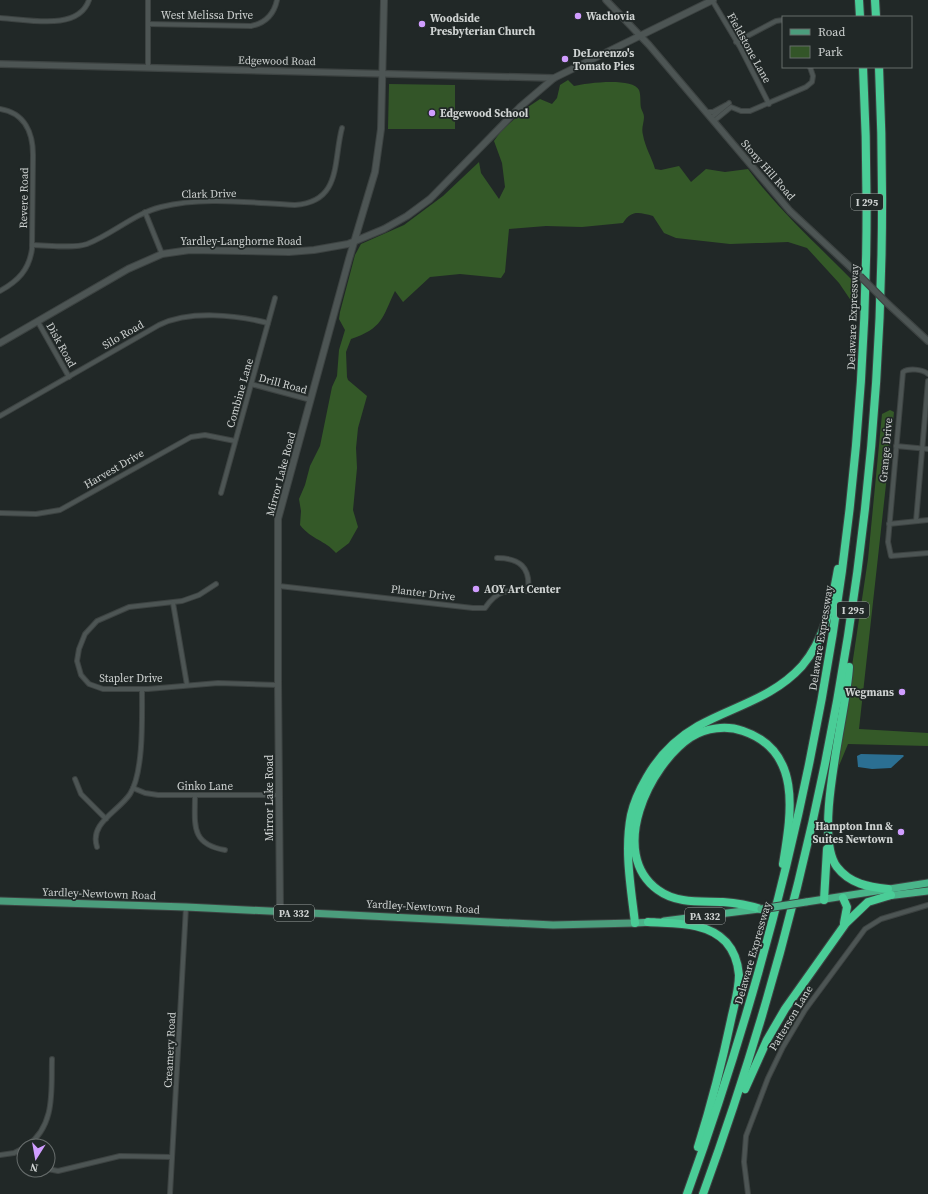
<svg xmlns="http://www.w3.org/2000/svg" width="928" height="1194" font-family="'Source Serif 4',serif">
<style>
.green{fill:#335528}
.forest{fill:#345928}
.water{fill:#2b6f92}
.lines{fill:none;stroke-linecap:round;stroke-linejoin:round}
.minor-casing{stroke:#3d4342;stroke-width:6}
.tertiary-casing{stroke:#3d4342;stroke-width:8}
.secondary-casing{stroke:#3d4342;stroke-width:8}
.primary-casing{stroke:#3d4342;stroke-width:9}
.trunk-casing{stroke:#3d4342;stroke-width:9}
.motorway-casing{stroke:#3d4342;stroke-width:10}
.minor{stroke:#4d5554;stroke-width:4}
.tertiary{stroke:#4d5554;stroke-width:5.5}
.secondary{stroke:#4d5554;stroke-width:6}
.primary{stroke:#4b9d7c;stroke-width:7}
.trunk{stroke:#4ab58a;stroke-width:7}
.motorway{stroke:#4acd97;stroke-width:8}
.tertiary-bridge-casing{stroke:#3d4342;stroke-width:8;stroke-linecap:butt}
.trunk-bridge-casing{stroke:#3d4342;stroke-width:9;stroke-linecap:butt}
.tertiary-bridge{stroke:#4d5554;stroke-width:5.5}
.trunk-bridge{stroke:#4ab58a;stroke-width:7}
.poi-dot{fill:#d09dff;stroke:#212827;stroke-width:1.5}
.labels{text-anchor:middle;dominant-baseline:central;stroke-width:3.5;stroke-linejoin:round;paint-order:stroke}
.shield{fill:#212827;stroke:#9a9f9e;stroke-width:1}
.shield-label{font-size:10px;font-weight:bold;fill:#ced2d1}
.street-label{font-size:11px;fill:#ced2d1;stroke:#212827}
.poi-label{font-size:11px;font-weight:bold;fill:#ced2d1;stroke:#212827;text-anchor:start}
</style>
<rect width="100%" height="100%" fill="#212827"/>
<path class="green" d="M389,84L455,85V129H388Z"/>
<g class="forest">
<path d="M568,80L574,86C586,83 633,77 639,90C641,95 640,103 641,108C642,111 644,114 644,117C644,123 641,128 643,135C645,147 652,158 655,169L661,170L679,166L691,182L706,169L725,172L748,169C780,212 821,248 858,286L856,308L839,283L807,248L788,242L730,244L676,238L664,233L653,216C639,212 631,210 623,223L582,227L546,226L509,229L505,272L501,278L460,274L430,277L403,302L395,291C382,318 383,328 351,339L346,352L347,377L348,380L367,396L358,428L356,448L357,468L353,510L358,527L349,543L336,553C325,540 312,540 300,525L301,511L299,499L305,485L310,466L320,446L332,387L337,376L339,350L345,330L339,319L340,312L355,255L361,244L404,225L443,196L479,162L481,173L499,199L505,187L502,163L494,141L501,131L528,107L540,99L552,104L557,98L560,85Z"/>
<path d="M890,410L894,412L859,729L928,733V746L848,744L836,773L868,559L882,414Z"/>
</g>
<path class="water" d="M861,754L903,755L904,756L891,768L872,769L858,767L857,756Z"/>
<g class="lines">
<defs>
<g id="minor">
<path d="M712,0L740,47L769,104"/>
<path d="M0,18C27,19 78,32 89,0"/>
<path d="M148,24L251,26C266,23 274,14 277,0"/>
<path d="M736,42L776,21L783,20"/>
<path d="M148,68V0"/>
<path d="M0,109C25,113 33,133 33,155L32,249C29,270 18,281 0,291"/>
<path d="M706,112H713L726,105"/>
<path d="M711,118L729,103"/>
<path d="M714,121L731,107L741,111H750L806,87L812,82L813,76L810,67"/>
<path d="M145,212L162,254"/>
<path d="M32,245C47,245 73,249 87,244C113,234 133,214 161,207C204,196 251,203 295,205C342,202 333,161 342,128"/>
<path d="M38,322L69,377"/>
<path d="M928,374C923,369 908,368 903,372L888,542L891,556L928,553"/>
<path d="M251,384L311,400"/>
<path d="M0,416L159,325C190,310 236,315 268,323"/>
<path d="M896,446L928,449"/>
<path d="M221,493L275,298"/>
<path d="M0,513L36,514L60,510L191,437L205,435L235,441"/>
<path d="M916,521L928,381"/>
<path d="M889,524L928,520"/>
<path d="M216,584L199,595L182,601L129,607L97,621L85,634L79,649L77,661L81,675L89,684L103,689H148L218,683L278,685"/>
<path d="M279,586L473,608H485C498,589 507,590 528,591C531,567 519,558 497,558"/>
<path d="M173,603L187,685"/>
<path d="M75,779L81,794L106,819"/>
<path d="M133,788L145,793L158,795H279"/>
<path d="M195,795C195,824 190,844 225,850"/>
<path d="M97,847C89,823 118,812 130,794C144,772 142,716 142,689"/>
<path d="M27,1146C56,1125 51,1090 52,1059"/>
<path d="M0,1155L14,1153L24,1148"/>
<path d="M48,1169L58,1171L120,1156L172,1157"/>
<path d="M170,1194L186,907"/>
<path d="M748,1194L744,1162L746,1136L768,1078L783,1047L805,1010L865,929L881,919L928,905"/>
</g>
<g id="tertiary">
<path d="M606,0L649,45L790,211L860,276"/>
<path d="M0,64L554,78"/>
<path d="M888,304L928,341"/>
</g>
<g id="secondary">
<path d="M0,343L128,269L162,254L190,250L289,252L314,250L348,244L384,229L407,216L430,199L520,107L554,78L713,0"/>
<path d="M280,912L278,680V519L349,259L375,172L381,129L384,0"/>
</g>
<path id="primary" d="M0,901L186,907L553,925L635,923"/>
<g id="trunk">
<path d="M887,896L928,891"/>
<path d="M806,902L928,883"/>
<path d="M664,921L759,909"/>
<path d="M635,923L654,922"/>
</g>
<g id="motorway">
<path d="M859,0L860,17"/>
<path d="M875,0L876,17"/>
<path d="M849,667C847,711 812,834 837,867C850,884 869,887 888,889"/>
<path d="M843,898L847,907L844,923"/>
<path d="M824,900L827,849"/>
<path d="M761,909C748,905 736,903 723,902C701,901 677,904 658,890C607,853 649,765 691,737C706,728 726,725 743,731C803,751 791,815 783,864"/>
<path d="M648,922C674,924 706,921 726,942C734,951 738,963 739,975C739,990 734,1006 731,1020C722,1063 711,1105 698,1147"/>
<path d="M635,923C631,888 624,851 631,815C634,801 640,789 647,777C659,756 677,738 698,726C734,706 773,698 802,666C825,639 832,603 838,569"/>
<path d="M745,1089L767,1040L785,1009L846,923L868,902L891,895"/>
<path d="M687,1194C818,832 883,453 863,67"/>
<path d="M703,1194C836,829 897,455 879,67"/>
</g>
</defs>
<use href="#minor" class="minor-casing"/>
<use href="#tertiary" class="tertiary-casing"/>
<use href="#secondary" class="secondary-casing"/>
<use href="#primary" class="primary-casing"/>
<use href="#trunk" class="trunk-casing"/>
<use href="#motorway" class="motorway-casing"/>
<use href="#minor" class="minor"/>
<use href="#tertiary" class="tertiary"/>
<use href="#secondary" class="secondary"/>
<use href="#primary" class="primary"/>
<use href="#trunk" class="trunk"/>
<use href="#motorway" class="motorway"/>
<defs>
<path id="tertiary-bridge" d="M860,276L888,304"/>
<path id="trunk-bridge" d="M761,909L806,902"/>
</defs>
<use href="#tertiary-bridge" class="tertiary-bridge-casing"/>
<use href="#trunk-bridge" class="trunk-bridge-casing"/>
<use href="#tertiary-bridge" class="tertiary-bridge"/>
<use href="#trunk-bridge" class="trunk-bridge"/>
</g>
<g class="poi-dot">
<circle cx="578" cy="16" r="4"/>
<circle cx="422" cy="24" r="4"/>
<circle cx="565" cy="59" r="4"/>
<circle cx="432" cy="113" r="4"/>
<circle cx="476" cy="589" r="4"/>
<circle cx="902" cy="692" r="4"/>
<circle cx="901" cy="832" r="4"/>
</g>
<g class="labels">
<g class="shield">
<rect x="851" y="194" width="32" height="16" rx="3"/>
<rect x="837" y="602" width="32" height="16" rx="3"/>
<rect x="274" y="905" width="40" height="16" rx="3"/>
<rect x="685" y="908" width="40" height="16" rx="3"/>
</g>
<g class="shield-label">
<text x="867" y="202">I 295</text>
<text x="853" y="610">I 295</text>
<text x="294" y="913">PA 332</text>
<text x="705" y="916">PA 332</text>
</g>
<g class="street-label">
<text x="207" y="15">West Melissa Drive</text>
<text transform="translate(749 48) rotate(61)">Fieldstone Lane</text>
<text transform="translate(277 61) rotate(1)">Edgewood Road</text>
<text transform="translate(768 170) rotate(49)">Stony Hill Road</text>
<text transform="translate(209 194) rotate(-1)">Clark Drive</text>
<text transform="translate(24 198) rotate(-89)">Revere Road</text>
<text x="241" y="241">Yardley-Langhorne Road</text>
<text transform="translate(853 317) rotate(-88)">Delaware Expressway</text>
<text transform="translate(123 335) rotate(-30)">Silo Road</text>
<text transform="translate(61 345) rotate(61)">Disk Road</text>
<text transform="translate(283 384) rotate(15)">Drill Road</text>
<text transform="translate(240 393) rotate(-74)">Combine Lane</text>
<text transform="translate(886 450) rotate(-85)">Grange Drive</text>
<text transform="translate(114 469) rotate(-30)">Harvest Drive</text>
<text transform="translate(281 474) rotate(-75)">Mirror Lake Road</text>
<text transform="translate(423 593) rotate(7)">Planter Drive</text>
<text transform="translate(821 638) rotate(-81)">Delaware Expressway</text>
<text x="131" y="678">Stapler Drive</text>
<text x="205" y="786">Ginko Lane</text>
<text transform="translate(269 798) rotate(-90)">Mirror Lake Road</text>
<text transform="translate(99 894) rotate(2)">Yardley-Newtown Road</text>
<text transform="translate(423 907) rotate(3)">Yardley-Newtown Road</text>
<text transform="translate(753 953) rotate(-74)">Delaware Expressway</text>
<text transform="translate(791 1018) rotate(-59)">Patterson Lane</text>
<text transform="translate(170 1050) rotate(-87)">Creamery Road</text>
</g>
<g class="poi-label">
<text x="586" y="16">Wachovia</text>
<text x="430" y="18">Woodside<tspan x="430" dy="13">Presbyterian Church</tspan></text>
<text x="573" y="53">DeLorenzo's<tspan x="573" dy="13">Tomato Pies</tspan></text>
<text x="440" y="113">Edgewood School</text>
<text x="484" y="589">AOY Art Center</text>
<text x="894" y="692" text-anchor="end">Wegmans</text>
<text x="893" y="826" text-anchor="end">Hampton Inn &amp;<tspan x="893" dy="13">Suites Newtown</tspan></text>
</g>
</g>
<rect x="782" y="16" width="130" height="52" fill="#212827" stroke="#666c6b"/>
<rect x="790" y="29" width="20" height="6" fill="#4b9d7c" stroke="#666c6b"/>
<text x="818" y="36" font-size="12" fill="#ced2d1">Road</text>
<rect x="790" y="46" width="20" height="12" fill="#335528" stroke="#666c6b"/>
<text x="818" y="56" font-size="12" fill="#ced2d1">Park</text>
<g transform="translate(36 1158) rotate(191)"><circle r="19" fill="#212827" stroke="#666c6b"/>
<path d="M0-3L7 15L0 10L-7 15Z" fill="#d09dff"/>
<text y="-6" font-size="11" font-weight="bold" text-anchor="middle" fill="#ced2d1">N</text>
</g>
</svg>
